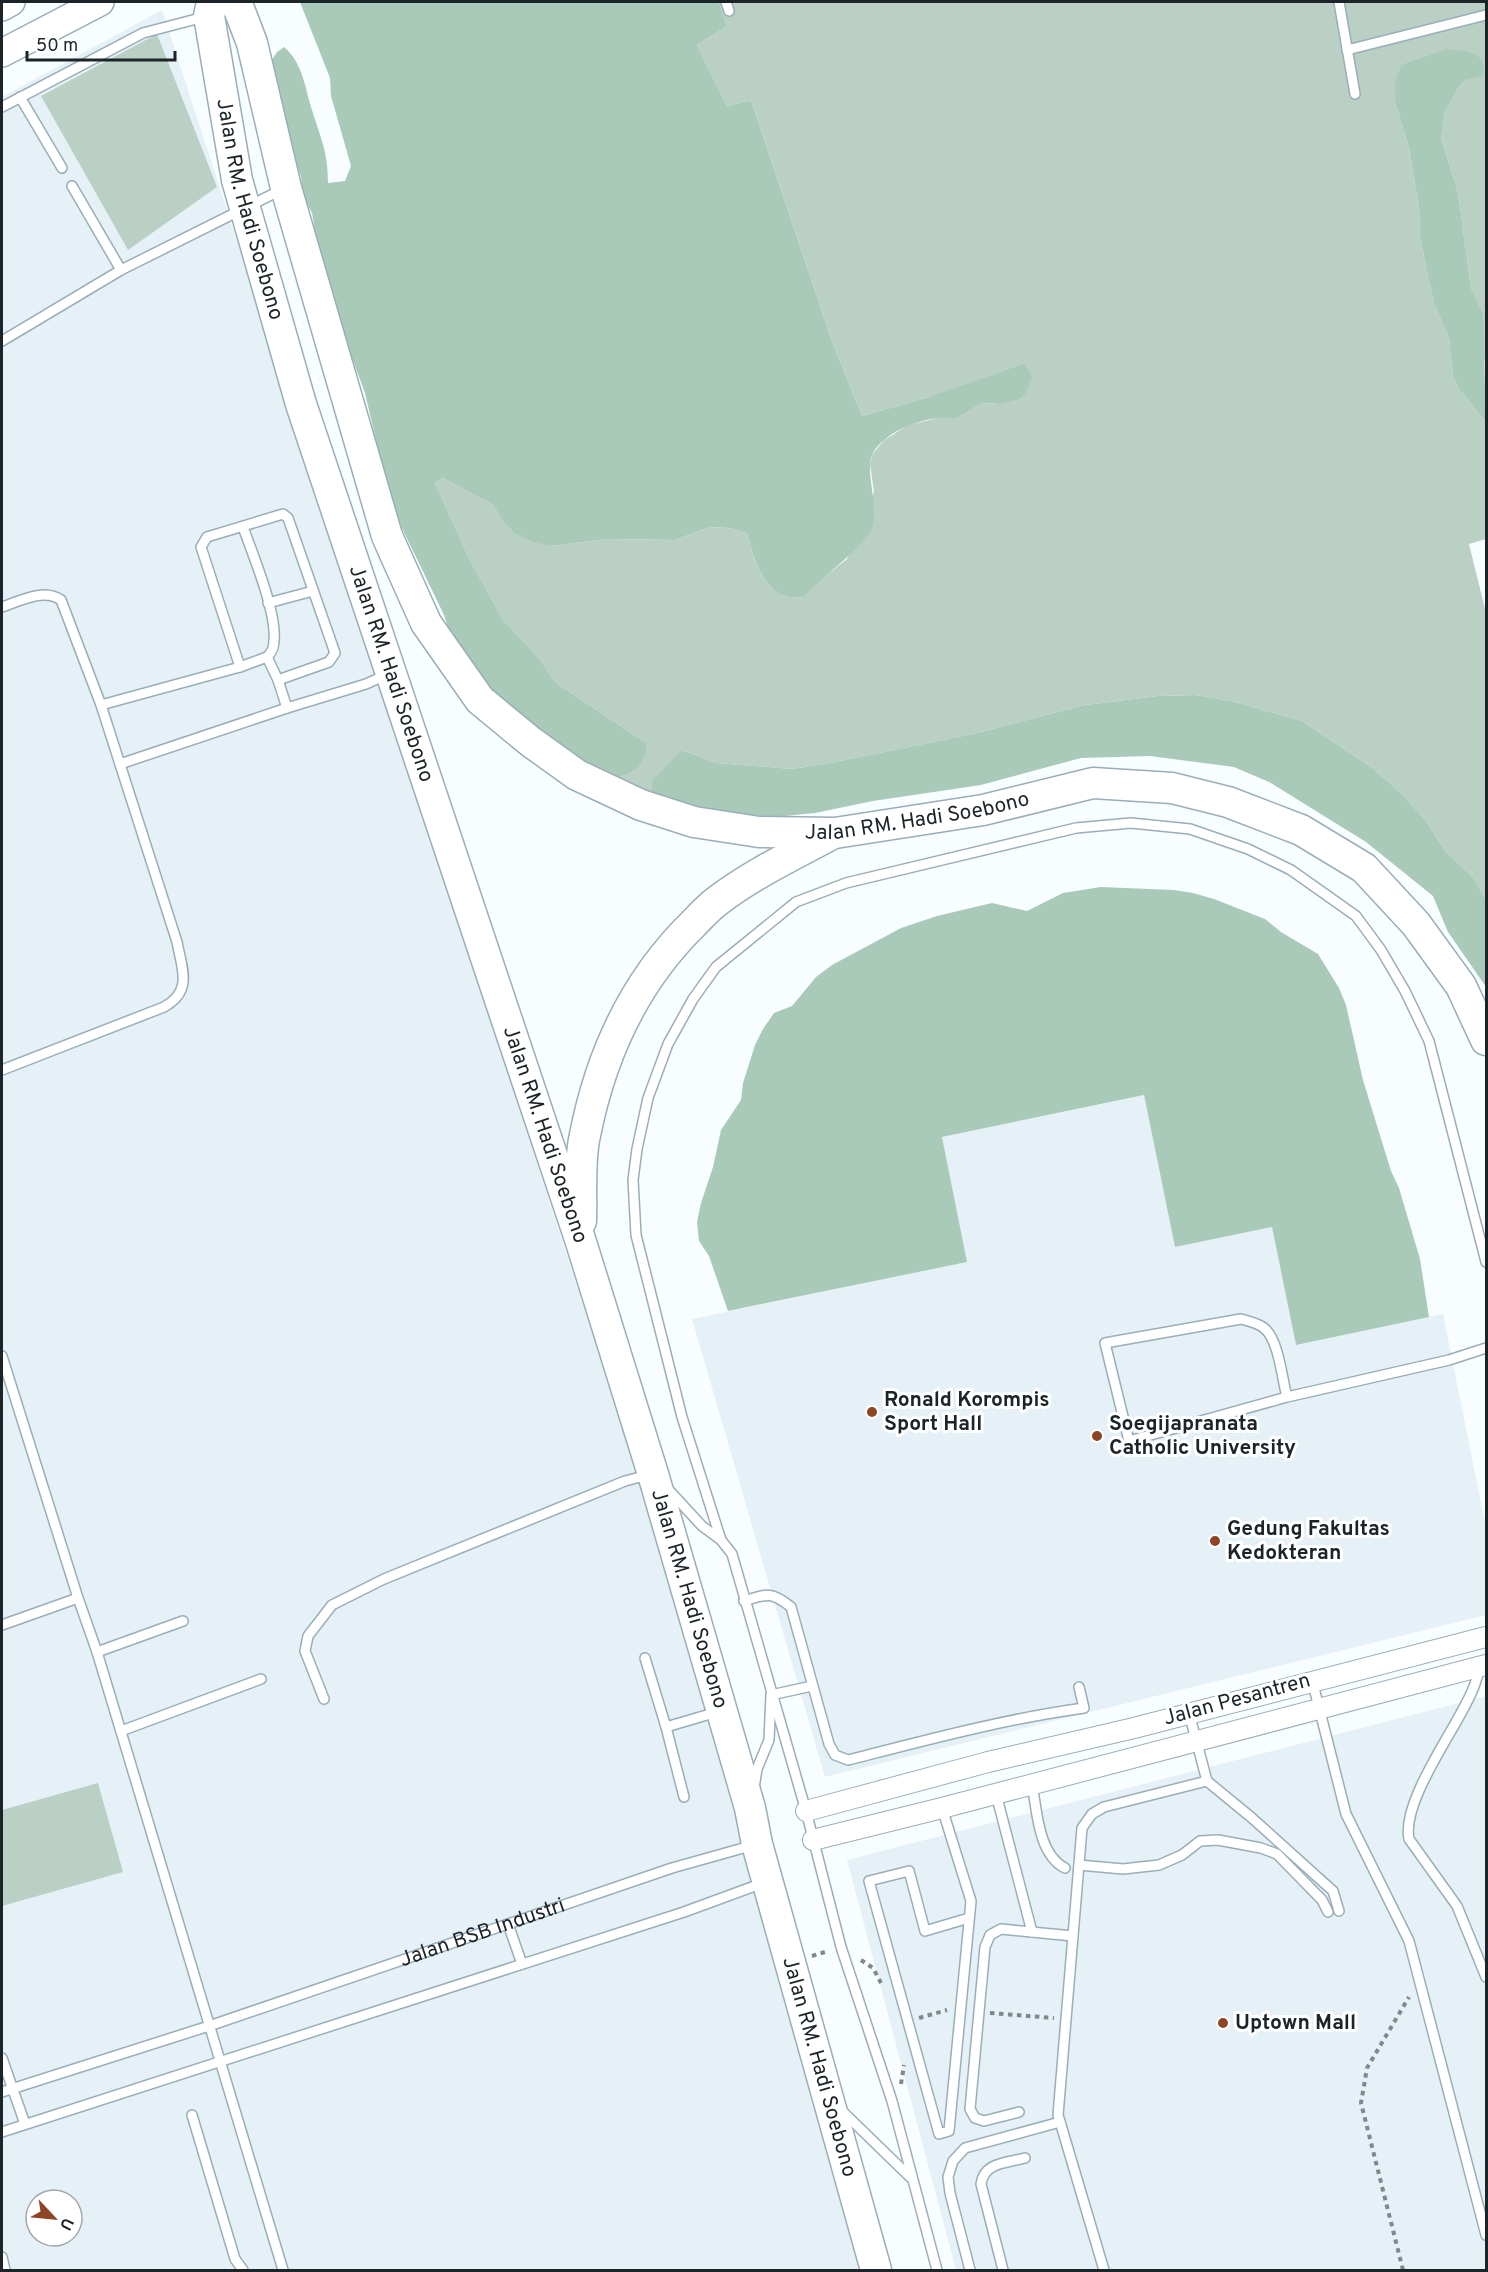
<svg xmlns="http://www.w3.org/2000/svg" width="1488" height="2272" font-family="Overpass,sans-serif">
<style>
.built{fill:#e5f1f7;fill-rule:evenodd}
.green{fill:#bad0c4}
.forest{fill:#aacab9}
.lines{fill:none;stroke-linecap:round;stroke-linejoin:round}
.lane-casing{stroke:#99aeb9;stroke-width:12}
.street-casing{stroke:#99aeb9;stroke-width:22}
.secondary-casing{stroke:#99aeb9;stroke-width:30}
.primary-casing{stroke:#99aeb9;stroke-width:33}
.path{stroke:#81878a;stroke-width:4;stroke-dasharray:4.5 4.5;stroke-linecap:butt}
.lane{stroke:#fff;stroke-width:9}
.street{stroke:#fff;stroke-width:20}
.secondary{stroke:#fff;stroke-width:27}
.primary{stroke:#fff;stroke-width:30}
.poi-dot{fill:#8d4525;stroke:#fff;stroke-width:2}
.labels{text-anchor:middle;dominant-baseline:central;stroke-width:6;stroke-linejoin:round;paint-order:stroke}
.street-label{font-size:21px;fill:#1c2428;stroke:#fff}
.poi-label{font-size:21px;font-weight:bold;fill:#1c2428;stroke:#fff;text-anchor:start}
</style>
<rect width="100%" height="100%" fill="#f8fdff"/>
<g class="built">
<path d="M162,10L614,1400L872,2270H2V97ZM36,2200H72V2236H36Z"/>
<path d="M1144,1095L1175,1247L1272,1227L1296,1345L1443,1314L1486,1528V1615L825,1777L692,1319L966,1262L942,1137Z"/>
<path d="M1486,1696V2270H956L847,1860Z"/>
</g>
<g class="green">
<path d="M719,2H1486V371L1483,352V313L1471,288L1458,192L1441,138L1445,112L1459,87L1465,80L1395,83V102L1409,148L1419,208L1420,238L1434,304L1449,338L1453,376L1458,388L1486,422V539L1469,544L1486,613V900L1473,877L1446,852L1426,821L1401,793L1371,767L1302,721L1232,701L1196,695L1158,696L1084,705L977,733L830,763L792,769L717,763L682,750L657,798L609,777L646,743L556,683L539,658L503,620L469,558L435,483L443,478L493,505L502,520L552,546L608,539L675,540L710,527L729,528L747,533C752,554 761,588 785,596C790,598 798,597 804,597L818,582L847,559L874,492L870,464L872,455L883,441L908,425L947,416L956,419L982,403L1001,404L932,396L862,416L830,336L751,100L727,106L697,45L727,26Z"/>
<path d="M157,34L217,187L128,250L41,96Z"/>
<path d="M98,1783L123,1872L2,1906V1810Z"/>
</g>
<g class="forest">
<path d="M300,2H719L727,26L697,45L727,106L751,100L830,336L862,416L932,396L1024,364L1032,376L1026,393L1019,399L1001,404L982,403L956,419C931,412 871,434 870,464C869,483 878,510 872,529C871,533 867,537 864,540C846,561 823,576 804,597C798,597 790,598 785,596C762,589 752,554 747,533L729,528L710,527L675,540L608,539L552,546L533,542L515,533L502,520L493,505L443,478L435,483L469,558L503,620L539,658L556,683L646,743C648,765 629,778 609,777L548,740L477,677L457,655L444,615L401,526L387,488L365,393L323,279L312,213L303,196L301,177L274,97L272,60L277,52L284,47C303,63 305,88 312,110C321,139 328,152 328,183L345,181L351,166L331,96L330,78Z"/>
<path d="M1447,49C1464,51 1488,50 1483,76L1465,80L1459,87L1445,112L1441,138L1458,192L1471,288L1483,313L1486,422L1458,388L1453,376L1449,338L1434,304L1420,238L1419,208L1409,148L1395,102V83L1401,65Z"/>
<path d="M1196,695L1232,701L1302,721L1371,767L1401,793L1426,821L1446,852L1473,877L1486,900V987L1448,932L1433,896L1366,842L1269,782L1234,767L1150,756L1081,758L981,785L873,801L815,813L775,817L691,810L657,798L652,791V781L682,750L717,763L792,769L830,763L977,733L1084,705L1158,696Z"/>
<path d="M1101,887L1174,890L1193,893L1214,899L1265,919L1281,932L1318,954L1339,988L1346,1005L1363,1080L1391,1171L1399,1188L1420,1259L1429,1317L1296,1345L1272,1227L1175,1247L1144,1095L942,1137L967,1262L728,1311L709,1256L699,1241L697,1222L701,1203L713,1167L721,1130L741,1100L743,1083L755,1045L763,1029L774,1013L792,1006L816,977L832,965L901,928L937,916L992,903L1027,911L1063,893Z"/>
</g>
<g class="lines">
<defs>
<g id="lane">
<path d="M726,2L729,11"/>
<path d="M1339,2L1355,94"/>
<path d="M1347,50L1486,15"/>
<path d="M20,97L62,168"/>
<path d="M2,107L143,33L204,17"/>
<path d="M72,186L121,270"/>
<path d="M2,341L121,270L281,190"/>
<path d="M243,527C253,555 277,613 274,640C274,648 272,652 267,657"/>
<path d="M268,603L313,591"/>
<path d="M2,607C20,601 44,588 61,600L101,705L177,942C182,969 193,991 164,1007L2,1070"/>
<path d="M240,667L201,547L207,537L283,514L288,518L335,653L329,662L278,680"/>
<path d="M101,705L240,667L267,657L278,680L287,708"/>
<path d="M120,764L287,708L366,684L386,675"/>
<path d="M2,1356L78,1598L97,1652L283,2270"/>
<path d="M1287,1397C1282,1379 1279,1340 1264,1328C1258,1323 1248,1321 1241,1319L1105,1343L1129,1441L1287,1397L1449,1360L1486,1348"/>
<path d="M667,1488L702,1526L721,1540L732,1554L806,1811L841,1947L892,2101L937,2270"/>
<path d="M721,1540L682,1417L636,1235L633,1180L637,1149L648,1098L668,1044L693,999L716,967L796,902L846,883L1076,828L1131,823L1190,829L1248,849L1291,870L1356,916L1381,950L1405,991L1429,1041L1486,1262"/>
<path d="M744,1601C767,1594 771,1591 791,1607L829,1744L835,1755L848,1760C926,1740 1004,1719 1084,1708L1079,1687"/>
<path d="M2,1625L78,1598"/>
<path d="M97,1652L183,1621"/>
<path d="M645,1658L666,1727L717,1712"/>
<path d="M1480,1667C1478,1674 1476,1682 1473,1689C1458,1727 1401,1800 1409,1839L1457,1906L1486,1977"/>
<path d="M1312,1680L1346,1814L1409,1941L1486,2235"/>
<path d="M324,1699L305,1651L308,1636L332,1605L384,1579L625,1481L648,1475"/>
<path d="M1189,1713L1207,1781L1252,1818L1333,1891L1339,1911"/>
<path d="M666,1727L684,1797"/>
<path d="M121,1731L261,1679"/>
<path d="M1032,1784C1037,1811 1038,1854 1065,1868"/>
<path d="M754,1788L757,1769L769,1740L771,1695L812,1686"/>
<path d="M996,1794L1032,1932"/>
<path d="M942,1808L971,1901L949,2131L939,2134L869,1881L909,1871L925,1931L969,1918"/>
<path d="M1079,1865L1123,1869L1159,1865L1182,1855L1200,1841L1218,1840L1261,1848L1277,1854L1322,1900L1328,1912"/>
<path d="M508,1924L522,1964"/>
<path d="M2,2058L25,2124"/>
<path id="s1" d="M2,2092L209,2026L672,1868L754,1845"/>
<path d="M840,2109L910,2177"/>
<path d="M1019,2112L984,2121L975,2118L970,2109L985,1947L990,1935L1001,1929L1073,1936"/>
<path d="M192,2115L235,2259L243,2270"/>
<path d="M2,2132L684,1912L763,1883"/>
<path d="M2,2257L5,2270"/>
<path d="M970,2270L950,2193L948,2177L953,2161L965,2148L1060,2122"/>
<path d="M1003,2270L981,2184C984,2162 1007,2163 1025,2158"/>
<path d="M1104,2270L1058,2115L1082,1828L1092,1814L1104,1807L1207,1781"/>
</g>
<g id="street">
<path d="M806,1811L988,1762L1134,1728L1486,1637"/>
<path d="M813,1840L942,1808L1486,1665"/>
</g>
<g id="secondary">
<path d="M2,7L11,2"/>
<path d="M2,53L100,2"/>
</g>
<g id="primary">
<path id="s2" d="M212,2L209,16L237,180L301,404L580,1239L653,1474L750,1808L757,1844L876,2270"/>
<path id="s3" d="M234,2L239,9L252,43L286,188L387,536L426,623L480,700L531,742L577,775L641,805L694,822L759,832L835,833L983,810L1093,783L1172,788L1228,802L1301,830L1364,868L1416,924L1461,986L1486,1040"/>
<path d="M581,1221C582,1194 579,1161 585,1135C601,1054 634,982 693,924C701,916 708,908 716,902C751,875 791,856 830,835"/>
</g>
</defs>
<use href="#lane" class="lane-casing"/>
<use href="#street" class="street-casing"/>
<use href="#secondary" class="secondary-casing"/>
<use href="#primary" class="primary-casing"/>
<g class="path">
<path d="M812,1956L828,1951"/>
<path d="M861,1960L873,1968L881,1983"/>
<path d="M990,2013L1054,2018"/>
<path d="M919,2018L947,2010"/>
<path d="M901,2084L904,2065"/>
<path d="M1403,2270L1361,2103L1367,2068L1409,1997"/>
</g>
<use href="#lane" class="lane"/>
<use href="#street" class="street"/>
<use href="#secondary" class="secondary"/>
<use href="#primary" class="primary"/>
</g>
<g class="poi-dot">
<circle cx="872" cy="1412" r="6"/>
<circle cx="1097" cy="1436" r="6"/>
<circle cx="1215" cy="1541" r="6"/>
<circle cx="1223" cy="2023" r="6"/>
</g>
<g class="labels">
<g class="street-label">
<text stroke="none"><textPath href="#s2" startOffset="212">Jalan RM. Hadi Soebono</textPath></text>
<text stroke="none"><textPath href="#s2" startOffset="698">Jalan RM. Hadi Soebono</textPath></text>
<text stroke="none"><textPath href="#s3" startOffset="1220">Jalan RM. Hadi Soebono</textPath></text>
<text stroke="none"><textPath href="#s2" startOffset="1184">Jalan RM. Hadi Soebono</textPath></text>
<text stroke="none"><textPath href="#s2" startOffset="1670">Jalan RM. Hadi Soebono</textPath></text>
<text transform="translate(1237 1700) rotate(-15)">Jalan Pesantren</text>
<text stroke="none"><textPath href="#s1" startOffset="506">Jalan BSB Industri</textPath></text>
<text stroke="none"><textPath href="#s2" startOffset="2156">Jalan RM. Hadi Soebono</textPath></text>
</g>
<g class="poi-label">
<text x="884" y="1400">Ronald Korompis<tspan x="884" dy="24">Sport Hall</tspan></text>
<text x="1109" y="1424">Soegijapranata<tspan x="1109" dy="24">Catholic University</tspan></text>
<text x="1227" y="1529">Gedung Fakultas<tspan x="1227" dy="24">Kedokteran</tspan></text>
<text x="1235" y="2023">Uptown Mall</text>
</g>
</g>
<rect width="1488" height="2272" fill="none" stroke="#1c2428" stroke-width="6"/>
<g transform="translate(54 2218) rotate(116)"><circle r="28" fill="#ffffff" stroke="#a4a7a9" stroke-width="1.5"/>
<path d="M0-4.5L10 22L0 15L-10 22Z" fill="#8d4525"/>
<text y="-9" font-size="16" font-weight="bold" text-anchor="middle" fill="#1c2428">U</text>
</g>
<path d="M27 51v9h148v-9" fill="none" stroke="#1c2428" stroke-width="3"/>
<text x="36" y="51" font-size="18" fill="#1c2428" stroke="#ffffff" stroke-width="4.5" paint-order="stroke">50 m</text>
</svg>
